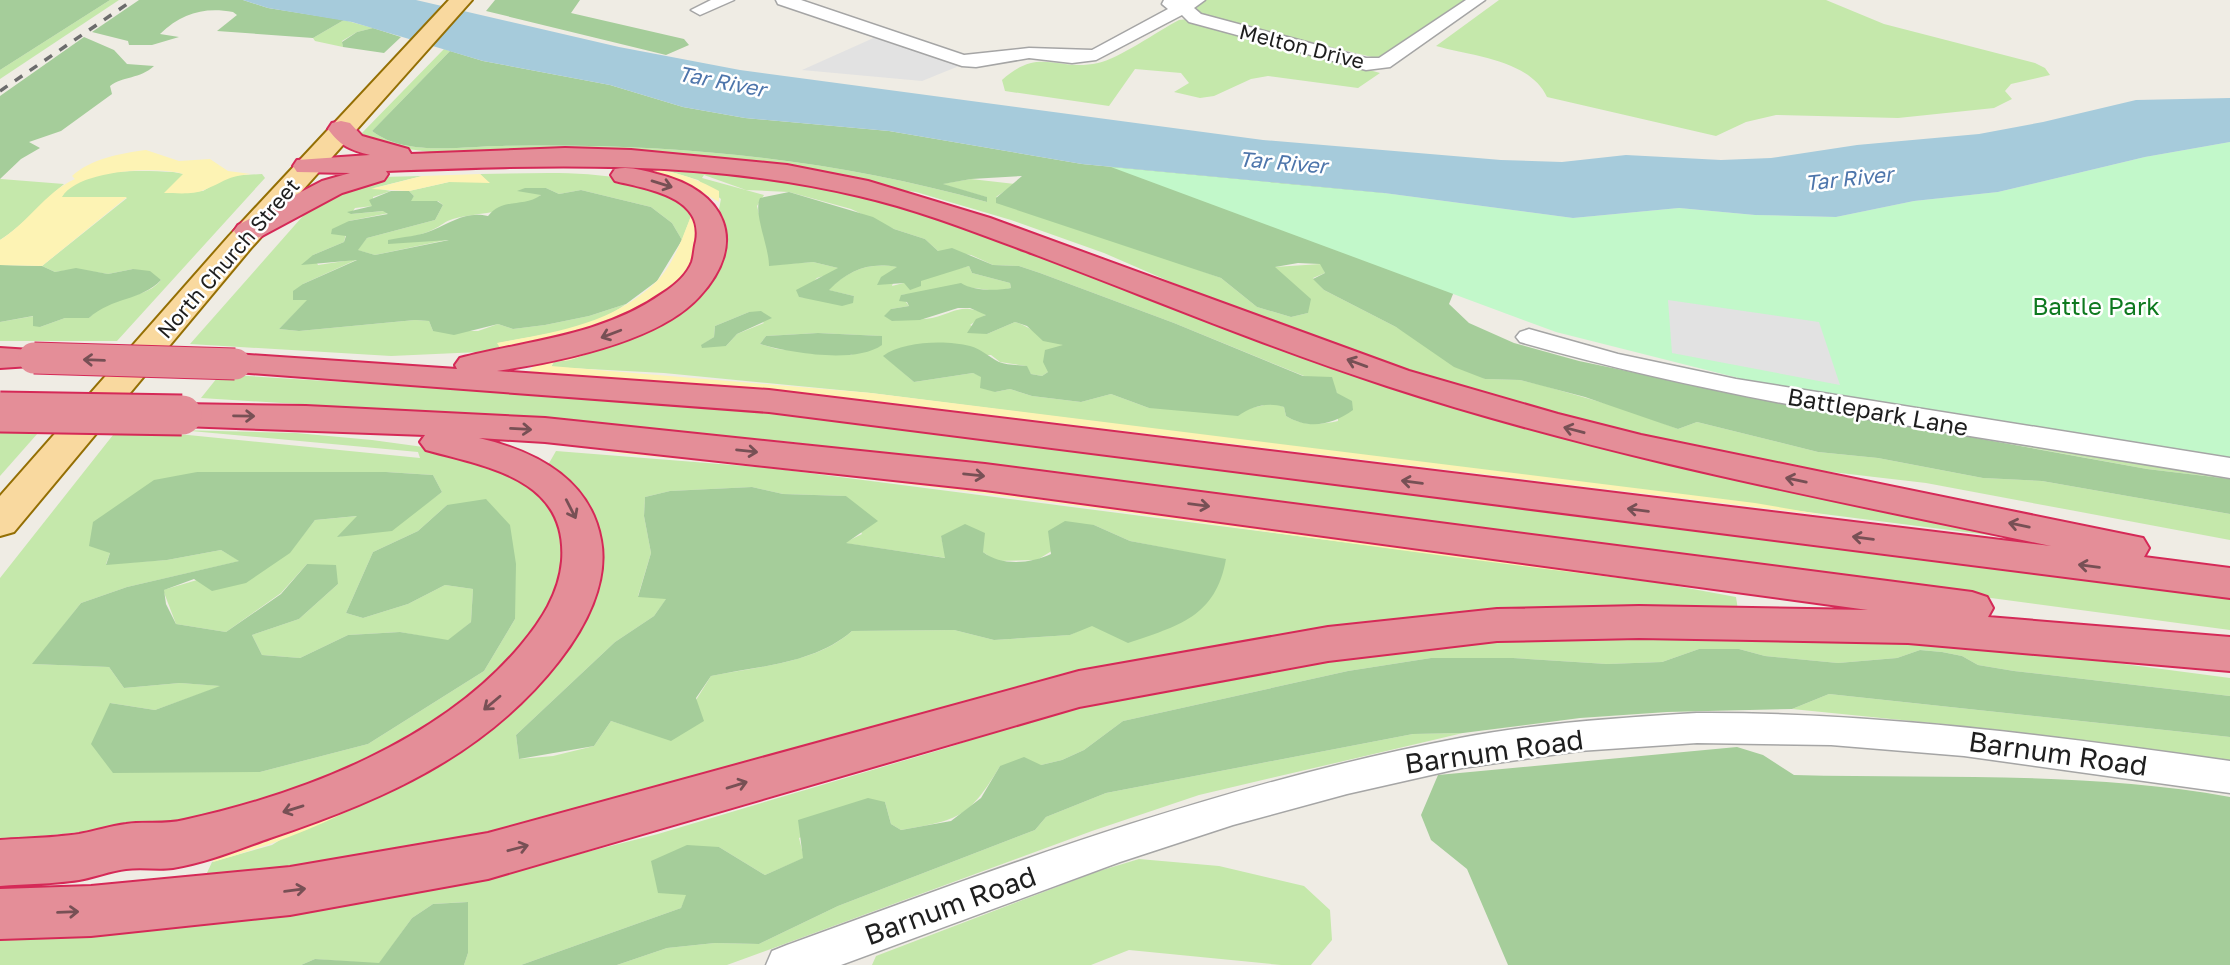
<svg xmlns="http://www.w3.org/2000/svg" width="2230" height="965" font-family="'Golos Text',sans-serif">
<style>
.grass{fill:#c5e8ab;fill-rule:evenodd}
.forest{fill:#a5cd9a}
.sand{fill:#fdf3b4}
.park{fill:#c2f8ca}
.parking{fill:#e2e2e2}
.water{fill:#a6cbdb}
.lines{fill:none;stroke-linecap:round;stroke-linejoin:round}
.minor-casing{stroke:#a5a5a5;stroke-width:3}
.primary-casing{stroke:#946f04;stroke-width:4}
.motorway-casing{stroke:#d52957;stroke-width:4}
.minor{fill:#fff;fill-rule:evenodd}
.primary{fill:#f9d99f;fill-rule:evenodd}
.motorway{fill:#e48e98;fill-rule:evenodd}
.rail{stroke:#6c6c6c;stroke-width:3.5;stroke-dasharray:9 9;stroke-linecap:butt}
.motorway-bridge-far1-casing{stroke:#d52957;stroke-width:33;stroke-linecap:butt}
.motorway-bridge-casing{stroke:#d52957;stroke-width:43;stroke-linecap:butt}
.motorway-bridge-far1{stroke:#e48e98;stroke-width:31}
.motorway-bridge{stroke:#e48e98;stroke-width:39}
.oneway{stroke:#775055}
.labels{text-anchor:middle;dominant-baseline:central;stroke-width:5;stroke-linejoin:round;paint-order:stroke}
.far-street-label{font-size:21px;fill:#1e1e1e;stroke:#fff}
.far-water-label{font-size:21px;font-style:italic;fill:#4d75ab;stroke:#fff}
.park-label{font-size:24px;fill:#0e791f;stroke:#fff}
.street-label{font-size:24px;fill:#1e1e1e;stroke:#fff}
.near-street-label{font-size:28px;fill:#1e1e1e;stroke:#fff}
</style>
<rect width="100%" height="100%" fill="#efece4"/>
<g class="grass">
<path d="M110,0H119L0,79V70Z"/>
<path d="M1206,0H1466L1388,56L1376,58L1201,16L1190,9Z"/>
<path d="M1499,0H1826L1884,24L2035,63L2045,68L2050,75L2011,84L2005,91L2012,99L1994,108L1898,118L1776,115L1746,122L1716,136L1547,97C1530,60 1472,56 1436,46Z"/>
<path d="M1188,19L1380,73L1358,88L1268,76L1251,79L1214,96L1200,98L1174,92L1189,83L1181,73L1135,69L1109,106L1005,91L1002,80C1040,46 1057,72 1098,63C1118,59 1158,31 1179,20Z"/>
<path d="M344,20L373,28L357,32L342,41L343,47L315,41L313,38Z"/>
<path d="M444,49L450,51L372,131C406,157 463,146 502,146C665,142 829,158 987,202L986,197L941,184L971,179L1015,184L996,197L1221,278L1257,307L1291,317L1308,313L1274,267L1321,264L1325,273L1313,278L1324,290L1396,327L1485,379L1520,380L1541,385L1628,410L1678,429L1697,422L1818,452L1878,458L1983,478L2042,481L2230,514V540L1926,483L1772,465L1690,451L1495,402L1240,312L1104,253L1011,220L916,192L548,150L430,152L386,146L360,135Z"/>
<path d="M645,164L792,181L873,198L970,227L1350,367L2028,540L871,393L664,373L551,367L554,362L570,360L622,342L725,239L719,209L721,199L698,180ZM704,175L746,190L789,192L851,209L894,229L925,239L938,251L971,255L993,265L1019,266L1040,273L1174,323L1304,376L1332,383L1337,393L1338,421C1319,425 1303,426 1286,416L1284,407L1273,403L1247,409L1149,408L1111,394L1081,402L1032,396L1010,389L995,392L981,376L973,373L914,382L884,356L991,355L1000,362L1026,366L1031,374L1042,376L1048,372L1065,345C1040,340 1036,329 1015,322L987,334L970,325L987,314C959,303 958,312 932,318C918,321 906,318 892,321L891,309L909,306L901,295L966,287L997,291L1011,288L1010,283L972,273L969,266L892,286L898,267C868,262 849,270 828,290L854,296L852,303L799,297L817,278L837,272L838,268L813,262L770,265L769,253L757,206L764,195L702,178ZM749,312L764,323L737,334L726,346L702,345L714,337L715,326ZM818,333L881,336H882L851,355L777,349L760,344L766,336Z"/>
<path d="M173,172L184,174L166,193L203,191L228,176L262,174L265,178L117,341H0V322L34,316L40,327L65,318H89C93,314 98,309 103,306C121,295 147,298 161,280L133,269L108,274L76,269L55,272L42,266L127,198L61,197C83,166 140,171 173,172Z"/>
<path d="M480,174C549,174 637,163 693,211L682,240L672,223L651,207L581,190L559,194L546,188C532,214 478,211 453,219C445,221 441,226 434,229C421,236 402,238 388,243L451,239L375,255L357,250L367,238L435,220L443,205L438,201L409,202L414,196L409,191L449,182H488Z"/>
<path d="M422,176L374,188L391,191L373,197V206L355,208L351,214L384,211L389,213L349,221L344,242L313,255L318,265L358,259L303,284L308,300L279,329L299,331L415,320L429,321L433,331H478L498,324L513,329L545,325L589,316L626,304C589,331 542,334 498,343L502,351L391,356L190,344L317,200L380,177Z"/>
<path d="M0,179H1L64,184C43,201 24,225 0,240Z"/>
<path d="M232,375L692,404L887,424L2230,598V630L1115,481L800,443L590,422L201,398L217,378L226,379Z"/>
<path d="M0,429H33L38,433L0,476Z"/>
<path d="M180,430L296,433L372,440L438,449L523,476L548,501L566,536L565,576L540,635L463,709L343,774L252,808L164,824L0,840V578L113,435L168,433L420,458L418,452ZM197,472H386L433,475L442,492L419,509L339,537L358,516L315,520L289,553L163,590L176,624L226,632L281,593L307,564L338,584L299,619L252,635L262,655L300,658L348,635L400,632L448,641L471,622L473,589L445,585L408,604L363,618L346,613L373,552L418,531L447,505L515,619L484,671L368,744L260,772L205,771L110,703L155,710L222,686L180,683L124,688L109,667L33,664L81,603L127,587L240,561L221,550L167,560L106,564L110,553Z"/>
<path d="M1956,434L2230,476V479L2147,469Z"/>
<path d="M556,451L770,468L1660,583L1736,597L1738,610L1460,616L475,836L295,865L206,875L212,862L272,845L535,680L588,508L580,490L548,465ZM752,487L783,494L846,496L862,534L844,543L946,558L941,536L983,552L996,561L1037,560L1094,525L1130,541L1226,560L1070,635L994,640L954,630L852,631C815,664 758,666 711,676L671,740L611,721L594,746L553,756L519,759L516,735L615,642L654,616L667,598L638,596L651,553L644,516L645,497L670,491Z"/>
<path d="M1808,634L2040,653L2230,678V696L2014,671L1978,665L1962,656L1942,652L1920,650L1897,658L1838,663L1765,656L1739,649H1699L1662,662L1607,664L1513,658H1431L1348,671L1123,721L1084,750L1062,760L1041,765L1000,766C969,818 959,820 901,830L891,824L885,802L799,838L804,858L765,875L719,847L687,895L681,908L521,965H464L468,953L467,902L433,904L412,918L379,964L315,959L301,965H0V939L524,868L658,834L768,801L950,747L1094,698L1462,638Z"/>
<path d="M1829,694L2230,737V762L1991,729L1792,709Z"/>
<path d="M1463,733L1199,795L1092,831L727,965H617L667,948L715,943L759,944L838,906L1035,830L1046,817L1106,793L1413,734Z"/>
<path d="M1139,859L1219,866L1304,886L1330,910L1332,940L1311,965H1281L1129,950L1091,965H872L876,956L1096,872Z"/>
</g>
<g class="forest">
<path d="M0,0H110L0,70Z"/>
<path d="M139,0H243L268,8L344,20L313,38L217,31L237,15L233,12C204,7 182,13 160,34L179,37L152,45H129L128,41L92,32Z"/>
<path d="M495,0H580L571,13L684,39L689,45L666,55L486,11Z"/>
<path d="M373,28L401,37L384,53L343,47L342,42L357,32Z"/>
<path d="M84,37L114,50L127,64L154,66C140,79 123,76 110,86L112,94L61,131L29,142L40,148L21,159L0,179V96Z"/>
<path d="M450,51L483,61L610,85L683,107L745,118L889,131L1082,164L1384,193L1463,269L1449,304L1469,323L1514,343L1579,361L1761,399L2147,469L2230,479V514L2042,481L1983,478L1878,458L1818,452L1697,422L1678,429L1585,397L1520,380L1485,379L1454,367L1396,327L1324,290L1313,279L1325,273L1320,264L1298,263L1275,267L1311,299L1308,313L1291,317L1257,307L1221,278L996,203V198L1022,176L971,179L943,184L987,197V202C829,158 665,142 502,146C462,146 406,157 372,131Z"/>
<path d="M525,188H546L559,194L581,190L651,207L672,223L682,240L657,281L626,304L589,316L545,325L513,329L498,324L454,335L433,331L429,321L415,320L299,331L279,329L307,300H293V291L303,284L357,260L301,265L313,255L344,242L346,236L331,234L332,229L349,221L388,214L383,211L351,214L347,212L372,206L369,200L391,191H409L414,196L411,201H437L443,205L435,220L367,238L358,250L375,255L449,240L388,244V240C402,237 420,236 433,230C452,222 466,211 488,216C503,197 523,208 541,195L517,191Z"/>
<path d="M789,192L873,217L894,229L925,239L938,251L952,248L993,265L1019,266L1040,273L1174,323L1303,376L1332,377L1337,393L1352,401L1353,410C1332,425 1309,430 1286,416L1284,407C1268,402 1252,406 1238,416L1149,408L1111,394L1081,402L1032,396L1010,389L995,392L980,388L981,377L973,373L914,382L883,356C903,341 946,340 970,346C981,349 989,357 999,362C1006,365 1018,365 1027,366L1031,374L1042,376L1048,372L1043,362L1045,350L1063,345L1043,341L1027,326L1015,322L987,334L967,333L976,319L986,315L970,308H958L920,320L892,321L884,316L891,309L909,306L907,302L899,301L901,295L961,283C973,291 997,291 1011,288L1010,283L972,273L969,266L921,281V286L910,290L904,283L877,285L881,277L897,267C868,262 849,270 829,290L854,296L853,303L842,306L799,297L796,290L838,268L813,262L769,266C769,246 753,213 760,198Z"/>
<path d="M0,265L42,266L55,272L76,268L108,274L133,269L150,271L161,280C141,301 112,297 89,318H65L40,327L33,326V316L0,322Z"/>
<path d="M761,311L772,318L737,334L726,346L702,348L701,345L714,337L715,326L749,312Z"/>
<path d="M818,333L882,336V345C856,364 789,353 760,344L766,336Z"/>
<path d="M197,472H386L433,475L442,492L392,531L337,537L357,516L315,520L290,553L246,583L212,591L194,579L164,590L166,604L176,624L226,632L281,594L307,564L336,565L338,584L299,619L252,635L262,655L300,658L348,635L400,632L448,640L471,622L473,589L445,585L408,604L363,618L346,613L373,552L418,531L447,505L486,499L510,525L516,564L515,619L484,671L368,744L260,772L113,773L91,744L110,703L155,710L220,686L180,683L124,688L109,667L32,664L81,603L127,587L239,561L221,550L167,560L106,565L110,553L89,546L93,522L154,480Z"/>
<path d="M752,487L783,494L846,496L878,521L846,543L945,558L941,536L965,524L985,533L983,552C1001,566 1030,564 1051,554L1048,531L1065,521L1094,525L1130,541L1226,559C1216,617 1178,626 1128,643L1092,626L1070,635L994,640L954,630L852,631C814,664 759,666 711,676L696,698L704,721L671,741L611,721L594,746L519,759L516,735L615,642L654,616L666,599L638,597L651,553L644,516L645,497L670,491Z"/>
<path d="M1699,649H1739L1765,656L1838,663L1897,658L1920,650L1942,652L1962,656L1978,665L2014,671L2230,696V737L1829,694L1792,709L1667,712L1580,718L1463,733L1413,734L1106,793L1046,817L1035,830L838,906L759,944L715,943L667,948L617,965H521L681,908L686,895L658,893L651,861L687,845L719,847L765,875L803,858L798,820L868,798L885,802L891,824L901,830L951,821L981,798L1000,766L1024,757L1041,765L1062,760L1084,750L1123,721L1348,671L1431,658H1513L1607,664L1662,662Z"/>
<path d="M1737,747L1763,755L1794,775C1939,779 2086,771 2230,797V965H1508L1467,869L1431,840L1421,815L1438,775Z"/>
<path d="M468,902V953L464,965H301L315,959L379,963L412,918L433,904Z"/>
</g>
<g class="sand">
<path d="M146,150L179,161L210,159L228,171L251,174C227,176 224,182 204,190C193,195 176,193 164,193L183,174C156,166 78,170 62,197H127L42,266L0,265V240C28,223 44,193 75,179L72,176C90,159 122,153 146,150Z"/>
<path d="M617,167C658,168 683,171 719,191V202L679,179Z"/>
<path d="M480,174L490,183L449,182L409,191L371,189L422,176Z"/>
<path d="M693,211L704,253L672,292L616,324L502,351L497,343C555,332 611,325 656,282C674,265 684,233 693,211Z"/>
<path d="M626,341L570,360L554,362L551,366L871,393L1755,503L1830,516L859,399L529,372L539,358Z"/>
<path d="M604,452L657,453L1001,490L1660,583C1308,542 958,482 604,452Z"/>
<path d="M389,788C333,823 275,844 213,862L216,855Z"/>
</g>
<path class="park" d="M2230,142V460L1762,384L1556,332L1111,167L1384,193L1573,218L1679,208L1755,215L1836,217L1914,201L1998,192L2145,157Z"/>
<g class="parking">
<path d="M878,36L964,64L922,81L802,70Z"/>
<path d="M1668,300L1819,322L1840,385L1672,353Z"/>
</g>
<path class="water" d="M243,0H416L619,47L740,70L1263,140L1501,160L1562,162L1626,155L1721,160L1771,158L1857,145L1979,134L2043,122L2136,100L2230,98V142L2145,157L1998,192L1914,201L1836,217L1755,215L1679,208L1573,218L1384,193L1082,164L889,131L745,118L683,107L610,85L483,61L352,22L268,8Z"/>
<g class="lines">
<defs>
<g id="minor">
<path d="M711,0H734L700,15L691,10Z"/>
<path d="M776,0H801L964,55L1029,48L1092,50L1168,9L1162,4L1164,0H1205L1194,8L1201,14L1366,58H1379L1466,0H1485L1390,67L1366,70L1189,22L1182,15L1096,60L1072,63L1029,58L976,67L962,66L778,4Z"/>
<path d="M1529,329L1618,354L1736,379L2230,458V478C1993,438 1752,408 1520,342L1516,337L1520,332Z"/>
<path d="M1697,713C1877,712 2053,736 2230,761V793L1964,756L1831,745L1697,743L1579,751L1462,768L1347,794L1233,825L1120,862L841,965H766L772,951L787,945C1008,864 1228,782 1460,738C1538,723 1618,718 1697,713Z"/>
</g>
<path id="primary" d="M449,0H472L251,248L14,532L0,536V496L229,236Z"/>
<g id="motorway">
<path d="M341,121L350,123L362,136L408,149L411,154L565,148L631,150L787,165L868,181L990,218L1409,371L1558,414L1641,435L2143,538L2149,548L2144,557L2230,568V598L769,412L223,371L218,364L223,357L235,354L457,369L455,365L460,358C530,340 602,336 663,293C674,286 687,275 692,262C694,256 694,248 696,241C704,196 646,189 615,181L611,175L615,169C629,166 643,170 657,174C725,190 750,242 699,297C657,343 556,362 497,371L769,390L2051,546C1828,499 1604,457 1387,386C1270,348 1155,300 1039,256C980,234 920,210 859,196C704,159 544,165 386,171L388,174L384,180L342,193L260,237L249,240L238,237L234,231L238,225L322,181L350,173L297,172L293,166L297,160L370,155C351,150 340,146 328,129L332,123Z"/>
<path d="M0,348L46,351L51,358L46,365L0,368Z"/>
<path d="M182,404L306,406L545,418L985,464L1972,592L1987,597L1993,608L1988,617L2230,637V671L1908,643L1639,638L1497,641L1328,661L1079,707L488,879L290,915L91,936L0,939V889L91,886L290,867L488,833L1079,671L1328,627L1497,609L1639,606L1868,610L985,490L545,442L479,438C534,451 590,478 601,540C609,583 585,628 559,661C485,756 381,801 270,838C239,849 206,863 173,868C158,870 142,867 126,869C110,871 95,877 79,880C53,884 26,884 0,886V840C26,838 53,838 79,834C95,831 110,826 126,824C145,821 164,825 184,820C303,794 441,741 521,645C541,621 559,594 562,561C568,478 487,467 426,450L420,442L425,435L182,426L169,423L164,415L169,407Z"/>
</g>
</defs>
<use href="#minor" class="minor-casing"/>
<use href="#primary" class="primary-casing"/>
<use href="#motorway" class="motorway-casing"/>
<use href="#minor" class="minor"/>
<use href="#primary" class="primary"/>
<use href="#motorway" class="motorway"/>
<path class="rail" d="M0,91L133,0"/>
<defs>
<path id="motorway-bridge-far1" d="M34,358L235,364"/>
<path id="motorway-bridge" d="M0,412L182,415"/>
</defs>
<use href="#motorway-bridge-far1" class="motorway-bridge-far1-casing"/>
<use href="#motorway-bridge" class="motorway-bridge-casing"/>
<use href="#motorway-bridge-far1" class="motorway-bridge-far1"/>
<use href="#motorway-bridge" class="motorway-bridge"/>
</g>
<defs><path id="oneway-shaft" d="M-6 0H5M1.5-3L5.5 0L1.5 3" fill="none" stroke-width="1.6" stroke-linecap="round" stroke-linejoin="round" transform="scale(1.75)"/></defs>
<g class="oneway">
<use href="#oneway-shaft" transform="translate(662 184) rotate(17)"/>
<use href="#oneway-shaft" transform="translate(611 334) rotate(159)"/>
<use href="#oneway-shaft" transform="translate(94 360) rotate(-178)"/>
<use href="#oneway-shaft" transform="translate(1357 363) rotate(-160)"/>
<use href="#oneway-shaft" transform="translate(244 416) rotate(1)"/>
<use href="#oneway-shaft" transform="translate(521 429) rotate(3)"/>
<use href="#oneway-shaft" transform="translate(1574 430) rotate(-165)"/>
<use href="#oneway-shaft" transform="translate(747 451) rotate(6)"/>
<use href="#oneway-shaft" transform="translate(974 475) rotate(6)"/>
<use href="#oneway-shaft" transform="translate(1796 480) rotate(-168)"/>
<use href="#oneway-shaft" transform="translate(1412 482) rotate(-173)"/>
<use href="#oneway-shaft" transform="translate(1199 505) rotate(8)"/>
<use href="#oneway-shaft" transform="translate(571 509) rotate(63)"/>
<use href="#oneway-shaft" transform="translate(1638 510) rotate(-173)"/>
<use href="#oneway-shaft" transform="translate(2019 525) rotate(-168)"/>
<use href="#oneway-shaft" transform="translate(1863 538) rotate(-173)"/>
<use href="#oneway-shaft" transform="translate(2089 566) rotate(-173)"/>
<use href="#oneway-shaft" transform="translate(492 703) rotate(140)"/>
<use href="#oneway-shaft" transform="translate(737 785) rotate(-17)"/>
<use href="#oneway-shaft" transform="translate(293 809) rotate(163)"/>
<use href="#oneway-shaft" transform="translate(518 848) rotate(-15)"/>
<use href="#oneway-shaft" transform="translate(295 890) rotate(-8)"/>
<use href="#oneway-shaft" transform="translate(68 912) rotate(-2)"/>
</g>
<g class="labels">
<g class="far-street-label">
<text transform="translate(1302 46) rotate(14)">Melton Drive</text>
<text transform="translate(228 258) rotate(-49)">North Church Street</text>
</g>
<g class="far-water-label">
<text transform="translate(722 81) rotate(11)">Tar River</text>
<text transform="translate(1283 162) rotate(5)">Tar River</text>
<text transform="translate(1849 178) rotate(-6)">Tar River</text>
</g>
<g class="park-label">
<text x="2096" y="305">Battle Park</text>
</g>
<g class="street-label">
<text transform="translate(1878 411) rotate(10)">Battlepark Lane</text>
</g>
<g class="near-street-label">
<text transform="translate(1494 751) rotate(-8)">Barnum Road</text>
<text transform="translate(2058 753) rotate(8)">Barnum Road</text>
<text transform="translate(950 905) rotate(-20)">Barnum Road</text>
</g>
</g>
</svg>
